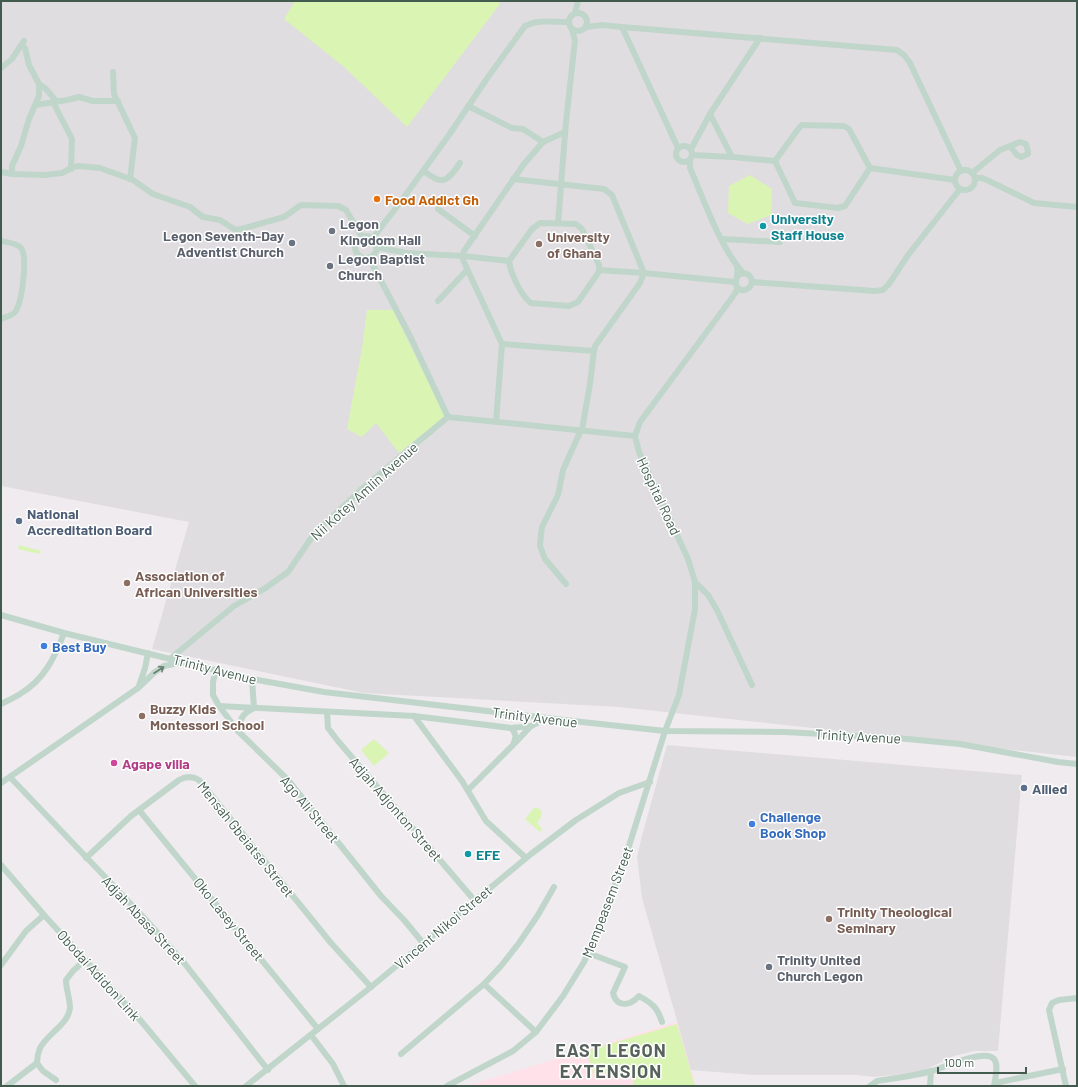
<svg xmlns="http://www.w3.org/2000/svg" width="1078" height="1087" font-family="Barlow,sans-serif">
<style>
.commercial{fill:#fee1e9}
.education{fill:#e0dde1}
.green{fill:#daf4b3}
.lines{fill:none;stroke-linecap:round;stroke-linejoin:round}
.minor{stroke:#c0d6ca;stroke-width:6}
.oneway{stroke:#688073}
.food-dot{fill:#e8710a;stroke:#fff;stroke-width:1.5}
.culture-dot{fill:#0f9aa8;stroke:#fff;stroke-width:1.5}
.worship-dot{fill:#6b7280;stroke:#fff;stroke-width:1.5}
.education-dot{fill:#8d6e63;stroke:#fff;stroke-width:1.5}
.service-dot{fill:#5c6f8a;stroke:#fff;stroke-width:1.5}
.shop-dot{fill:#3f7fe0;stroke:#fff;stroke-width:1.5}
.hotel-dot{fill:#d1479c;stroke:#fff;stroke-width:1.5}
.labels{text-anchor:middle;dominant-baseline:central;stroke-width:3;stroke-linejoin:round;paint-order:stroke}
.food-label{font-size:14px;font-weight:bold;fill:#c56008;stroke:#fff;text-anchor:start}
.culture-label{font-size:14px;font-weight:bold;fill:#0d838f;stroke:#fff;text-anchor:start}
.worship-label{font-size:14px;font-weight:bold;fill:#5b616d;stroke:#fff;text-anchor:start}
.education-label{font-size:14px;font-weight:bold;fill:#785e54;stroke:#fff;text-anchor:start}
.street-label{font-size:14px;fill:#425b4e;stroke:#fff}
.service-label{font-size:14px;font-weight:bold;fill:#4e5e75;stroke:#fff;text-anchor:start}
.shop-label{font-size:14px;font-weight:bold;fill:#366cbe;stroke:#fff;text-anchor:start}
.hotel-label{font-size:14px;font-weight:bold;fill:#b23c85;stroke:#fff;text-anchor:start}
.district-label{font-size:18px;font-weight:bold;letter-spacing:1px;fill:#58625d;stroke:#fff}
</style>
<rect width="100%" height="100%" fill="#efebef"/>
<path class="commercial" d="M676,1022L678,1023L696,1086H467Z"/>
<g class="education">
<path d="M1,1H1077V757L619,707L364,693L152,649L189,522L1,486Z"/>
<path d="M667,745L1022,775L998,1051H974L954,1056L921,1072L874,1077L857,1075H753L691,1070L642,898L637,857L642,836Z"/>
</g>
<g class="green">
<path d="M295,1H498L500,4L407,127L344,67L284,19Z"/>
<path d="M750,175L772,189L771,215L748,224L728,213L729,186Z"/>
<path d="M367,310H393L445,416L399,453L376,423L362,437L347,429L362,348Z"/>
<path d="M19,545L41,551L40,554L18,549Z"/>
<path d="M374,739L389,753L374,766L361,750Z"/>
<path d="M534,808H538L542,812L541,817L537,823L542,829L540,832L525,819Z"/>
<path d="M677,1024L695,1086H633V1074L606,1073L595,1077L586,1051Z"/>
</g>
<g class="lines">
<g class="minor">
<circle cx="578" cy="22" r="9"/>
<path d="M575,13L578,1"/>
<path d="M586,27L602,25L622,27L678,148"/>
<path d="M622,27L897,50L904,55L910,63L961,171"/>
<path d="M1,68L12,59L24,41"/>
<path d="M113,72L114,94L135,138L130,179"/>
<path d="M39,84L46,89L56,101"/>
<path d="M53,102L72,139L71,169"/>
<path d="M36,105L67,100L79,97L93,101H118"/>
<path d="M468,106L512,128L523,129L543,142"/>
<path d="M710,114L732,157"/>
<circle cx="684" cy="154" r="8"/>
<path d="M691,149L710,114L760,38"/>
<path d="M692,155L732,157L775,161L799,128L802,125L844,126L849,129L870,168L955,180"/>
<path d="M690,160V168C704,200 720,247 743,273"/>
<path d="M775,161L795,203L838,208L845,206L870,168"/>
<circle cx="965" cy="180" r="10"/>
<path d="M424,171C443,186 447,182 460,163"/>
<path d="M1,172L12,174L45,175L62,173L73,167L79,166L100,168L133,180L153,194L190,207L203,217L220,220L234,229L238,230L284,217L301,205L338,206L346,210L362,237"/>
<path d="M972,173L1000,150L1020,142L1026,144L1028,152V154L1021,157L1017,155L1010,146"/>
<path d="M12,174V166L21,146L29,119L39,96V84L29,65L25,48"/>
<path d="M975,178H982L989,181L1034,203L1077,207"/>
<path d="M513,179L604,189L612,195L644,273L640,283L595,346L594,351L502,344L463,260V256L464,251L524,164L543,142L565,132"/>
<path d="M438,209L475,236"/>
<path d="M540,223L576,224L582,229L599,265V270L598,273L578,302L569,306L531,303C521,296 510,272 509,261L532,229Z"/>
<path d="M558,223L566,122L575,40L572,30"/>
<circle cx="366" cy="247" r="11"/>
<path d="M372,239L399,204L449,135L488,77L525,26C538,19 553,22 568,22"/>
<path d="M722,239L780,242"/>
<path d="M1,241C7,242 17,243 21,248C28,257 22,303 15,312C12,316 5,317 1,319"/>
<path d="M376,247L407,253L463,256L509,261"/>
<path d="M369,258L410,336L448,417"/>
<path d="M599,270L644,273L735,282"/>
<path d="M737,276L743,273C751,274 754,280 750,287C747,290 745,291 741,290C734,287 736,281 737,276C738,273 737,269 737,266"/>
<path d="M752,282L875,291L883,290L889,284L908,255L960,189"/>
<path d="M438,301L467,270"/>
<path d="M448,417L635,436"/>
<path d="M496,422L502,344"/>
<path d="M582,430L590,384L594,351"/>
<path d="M695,582L708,595L717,610L752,685"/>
<path d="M566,584L545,559L540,546L541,534L542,527L558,495L563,470L581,430"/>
<path d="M1,615L64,633L252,679L324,692L582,722L665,731L785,732L897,738L960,744L1058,762L1077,764"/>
<path d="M171,658L234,606L264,589L288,572L314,534L363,488L448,417"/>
<path d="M216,670L213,682V695L219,706L238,731L288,780L381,896L404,920L423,943"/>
<path d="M139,686L145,668L148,653"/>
<path d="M1,704C7,701 14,698 20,694C44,680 55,657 64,633"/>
<path d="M219,706L414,716L511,728C517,734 516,738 513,745L468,790"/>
<path d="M327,712L328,728L338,741L475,901"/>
<path d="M414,716L462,781L486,821L526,858"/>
<path d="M511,728L531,726"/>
<path d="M238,731C241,717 242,714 254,708L252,679"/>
<path d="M515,743L531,726L547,718"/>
<path d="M10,777L146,920L185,964L268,1070"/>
<path d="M1,783L138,688L155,672L164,666L183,662"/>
<path d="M139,810L318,1029"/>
<path d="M86,858L131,816L179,780C186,776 192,776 199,780L331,943L371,987"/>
<path d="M1,865L44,915L141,1021L195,1086"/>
<path d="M588,953L625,967L613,993C617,1008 630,1006 639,996C653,1004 657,1007 662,1022"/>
<path d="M1,965L26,931L44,915"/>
<path d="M484,984L536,1032"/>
<path d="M311,1035L333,1064L344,1086"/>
<path d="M401,1054L484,984L501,966L519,943L538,915L554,887"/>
<path d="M56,1080L43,1071L37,1063C37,1058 38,1053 40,1048C48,1033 68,1025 70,1008C70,999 66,989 66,980L73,971L85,960"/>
<path d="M995,1083L1063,1069"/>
<path d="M7,1086L37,1063"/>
<path d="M246,1086L371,987L531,854L576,820L619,793L650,782"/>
<path d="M447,1086L513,1051L536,1032L563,996L584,962L601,923L629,846L665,731L679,695L695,609V582L688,559L639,452L635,436L640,422L734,295L738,288"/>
<path d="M870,1086L877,1081C895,1078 914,1076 932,1071C943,1068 984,1048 994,1059C999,1065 995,1079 994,1086"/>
<path d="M930,1086L931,1071"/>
<path d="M1066,1086L1049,1010L1052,1003L1059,1000L1077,998"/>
</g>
</g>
<defs><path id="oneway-shaft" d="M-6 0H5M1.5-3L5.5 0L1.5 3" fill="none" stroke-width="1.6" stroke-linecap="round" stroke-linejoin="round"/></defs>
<use class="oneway" href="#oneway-shaft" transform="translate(159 670) rotate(-33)"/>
<circle class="food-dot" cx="377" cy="199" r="4"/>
<g class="culture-dot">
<circle cx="763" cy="226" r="4"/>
<circle cx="468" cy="854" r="4"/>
</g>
<g class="worship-dot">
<circle cx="332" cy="231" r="4"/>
<circle cx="292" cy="243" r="4"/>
<circle cx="330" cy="266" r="4"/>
<circle cx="769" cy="967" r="4"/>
</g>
<g class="education-dot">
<circle cx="539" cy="244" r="4"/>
<circle cx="127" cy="583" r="4"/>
<circle cx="142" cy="716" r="4"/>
<circle cx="829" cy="919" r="4"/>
</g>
<g class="service-dot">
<circle cx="19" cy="521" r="4"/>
<circle cx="1024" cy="788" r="4"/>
</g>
<g class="shop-dot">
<circle cx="44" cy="646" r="4"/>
<circle cx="752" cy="824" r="4"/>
</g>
<circle class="hotel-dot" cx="114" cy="763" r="4"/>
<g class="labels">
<g class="food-label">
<text x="385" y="199">Food Addict Gh</text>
</g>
<g class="culture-label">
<text x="771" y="218">University<tspan x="771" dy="16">Staff House</tspan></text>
<text x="476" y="854">EFE</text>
</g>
<g class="worship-label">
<text x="340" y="223">Legon<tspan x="340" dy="16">Kingdom Hall</tspan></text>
<text x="284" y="235" text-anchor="end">Legon Seventh-Day<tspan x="284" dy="16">Adventist Church</tspan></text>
<text x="338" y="258">Legon Baptist<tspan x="338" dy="16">Church</tspan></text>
<text x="777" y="959">Trinity United<tspan x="777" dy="16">Church Legon</tspan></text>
</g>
<g class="education-label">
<text x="547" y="236">University<tspan x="547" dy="16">of Ghana</tspan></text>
<text x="135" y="575">Association of<tspan x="135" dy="16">African Universities</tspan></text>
<text x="150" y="708">Buzzy Kids<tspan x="150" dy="16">Montessori School</tspan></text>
<text x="837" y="911">Trinity Theological<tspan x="837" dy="16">Seminary</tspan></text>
</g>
<g class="street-label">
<text transform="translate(364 491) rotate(-42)">Nii Kotey Amlin Avenue</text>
<text transform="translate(659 496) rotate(65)">Hospital Road</text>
<text transform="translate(215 669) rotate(14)">Trinity Avenue</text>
<text transform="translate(535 717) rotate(7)">Trinity Avenue</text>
<text transform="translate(858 736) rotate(3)">Trinity Avenue</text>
<text transform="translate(310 809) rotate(50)">Ago Ali Street</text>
<text transform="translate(396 809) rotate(49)">Adjah Adjonton Street</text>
<text transform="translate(246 839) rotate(51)">Mensah Gbeiatse Street</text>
<text transform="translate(607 902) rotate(-69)">Mempeasem Street</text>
<text transform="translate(229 919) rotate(51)">Oko Lasey Street</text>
<text transform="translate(144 920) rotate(47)">Adjah Abasa Street</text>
<text transform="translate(443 927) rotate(-40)">Vincent Nikoi Street</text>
<text transform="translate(99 975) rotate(48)">Obodai Adidon Link</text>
</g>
<g class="service-label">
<text x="27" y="513">National<tspan x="27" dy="16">Accreditation Board</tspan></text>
<text x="1032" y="788">Allied</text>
</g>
<g class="shop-label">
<text x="52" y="646">Best Buy</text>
<text x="760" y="816">Challenge<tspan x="760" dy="16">Book Shop</tspan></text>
</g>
<g class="hotel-label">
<text x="122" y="763">Agape villa</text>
</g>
<g class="district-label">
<text x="611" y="1050">EAST LEGON<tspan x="611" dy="21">EXTENSION</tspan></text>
</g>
</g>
<rect width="1078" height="1087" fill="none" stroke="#425b4e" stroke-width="4"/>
<path d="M938 1067v6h88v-6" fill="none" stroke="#425b4e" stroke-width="2"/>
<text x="944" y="1067" font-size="12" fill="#425b4e" stroke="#ffffff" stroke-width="3" paint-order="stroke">100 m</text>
</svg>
